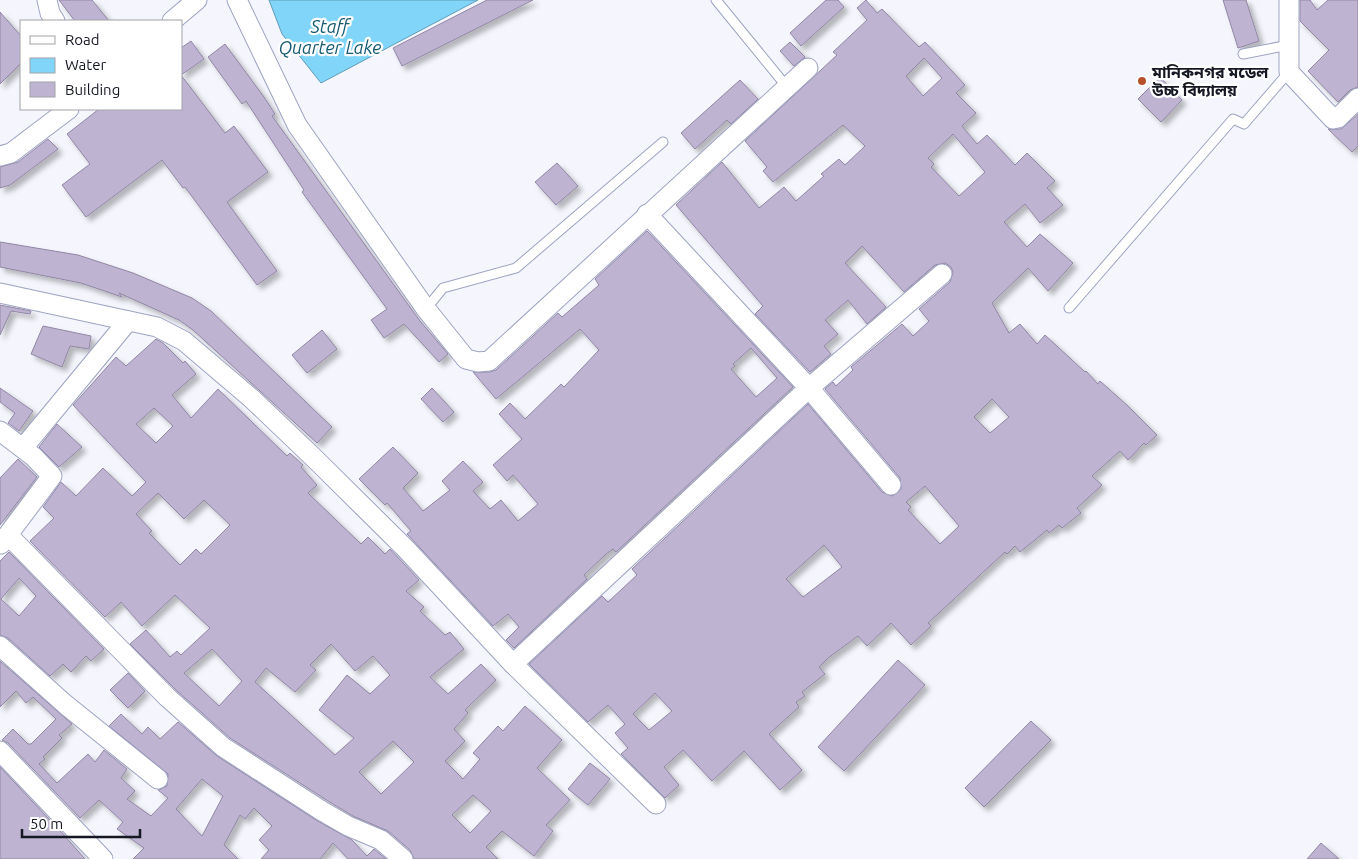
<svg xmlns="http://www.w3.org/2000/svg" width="1358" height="859" font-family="Ubuntu,'Noto Sans Bengali',sans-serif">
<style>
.water{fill:#80d5f9;stroke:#609cb8}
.building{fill:#beb4d2;stroke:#9186a4;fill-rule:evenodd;filter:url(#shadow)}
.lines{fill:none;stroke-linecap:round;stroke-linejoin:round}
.lane-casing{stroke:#9da3c1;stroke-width:11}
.street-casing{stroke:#9da3c1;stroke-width:21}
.lane{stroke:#fff;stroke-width:9}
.street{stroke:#fff;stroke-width:19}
.poi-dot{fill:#b85029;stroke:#fff;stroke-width:2}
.labels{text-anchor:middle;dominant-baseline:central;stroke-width:4.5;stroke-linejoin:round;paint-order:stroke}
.poi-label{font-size:16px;font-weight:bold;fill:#151722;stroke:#fff;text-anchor:start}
.water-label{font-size:18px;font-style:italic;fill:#175b73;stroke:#fff}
</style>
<defs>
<filter id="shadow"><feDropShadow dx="4.5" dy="4.5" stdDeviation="2.5" flood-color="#0004"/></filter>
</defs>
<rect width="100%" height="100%" fill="#f5f6fd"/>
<path class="water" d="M269,0H478L321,83L282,34Z"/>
<g class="building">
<path d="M59,0H92L109,21H75Z"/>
<path d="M487,0H533L402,66L393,48Z"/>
<path d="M826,0H838L844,7L801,46L790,33Z"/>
<path d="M866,0L877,13L882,9L919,47L925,42L965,85L956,93L976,113L962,126L977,144L987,135L1015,165L1027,153L1055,181L1047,188L1063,205L1040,223L1025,204L1004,222L1027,247L1040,234L1073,263L1048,291L1028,268L992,303L1009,333L1020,324L1037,344L1045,335L1085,372L1086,371L1098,384L1100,381L1128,406L1157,435L1146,445L1144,443L1128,460L1120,451L1092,476L1102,485L1077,508L1081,513L1062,528L1059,525L1049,533L1047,530L1020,552L1015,546L1007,554L1005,552L928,623L931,626L911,645L891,623L867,646L858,636L828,658L819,667L825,674L802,692L805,696L796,702L799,707L769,734L802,770L780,790L744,751L712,781L683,750L664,767L679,785L665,798L621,754L628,748L615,733L625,724L608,705L588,722L529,664L602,596L608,602L637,575L632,569L808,404L882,492L892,496L901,489L900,478L825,389L833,382L836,386L853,370L851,367L902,324L913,336L929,321L919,309L950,282L953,272L951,267L945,263L935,265L904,292L862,246L845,263L886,307L867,324L848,300L825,320L838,334L824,346L831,354L810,372L755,314L763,306L676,205L722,162L759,208L784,187L796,201L824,176L821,174L839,159L845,165L865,146L843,125L773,182L763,171L767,167L745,141L837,55L833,52L867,20L857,8ZM924,58L942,78L923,96L906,76ZM953,134L985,172L959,196L931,167L934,164L928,158ZM992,399L1009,417L990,433L974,417ZM925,486L959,526L940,544L908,510L911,507L906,502ZM824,545L842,567L803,597L786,579ZM655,693L672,711L649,730L633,714Z"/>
<path d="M1223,0H1246L1259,41L1238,48Z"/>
<path d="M1300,0H1310L1317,10L1328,0H1358V87L1350,90L1338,102L1308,71L1329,50L1300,21Z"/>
<path d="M0,12L21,36V63L0,84Z"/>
<path d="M191,41L204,59L181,75L225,133L234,126L268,172L227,202L277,271L257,285L185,187L183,188L162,160L86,217L62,185L90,164L67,134L99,109H181V48Z"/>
<path d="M790,42L805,57L794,66L780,51Z"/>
<path d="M225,44L264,97L275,114L272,116L420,321L448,354L439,362L404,324L384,338L371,320L387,309L302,192L304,190L246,101L242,104L208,57Z"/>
<path d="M1160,77L1182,100L1161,122L1138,99Z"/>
<path d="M740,80L758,99L731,124L727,120L695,149L681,133Z"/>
<path d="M1358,114V146L1352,152L1328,129H1341Z"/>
<path d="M48,139L58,149L10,185L0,188V167L18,162Z"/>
<path d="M557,163L578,186L556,205L535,182Z"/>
<path d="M647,231L793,387L616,552L613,549L606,554L584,575L587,579L514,648L506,640L519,627L508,614L493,626L407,534L411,531L387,503L385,505L359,479L393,447L418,473L403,488L423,511L450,490L442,481L463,461L483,482L473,491L490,509L501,500L518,521L538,504L513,475L507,481L493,465L522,439L499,414L510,403L525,419L561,384L564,387L599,350L580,329L496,399L473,372H490L496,370L558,313L562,317L599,285L595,279ZM751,348L777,378L756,397L731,369L735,366L733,364Z"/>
<path d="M0,242L78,255L133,273L192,298L211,311L332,427L317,443L193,330L179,320L119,293L122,297L81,283L0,267Z"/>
<path d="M0,305L31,311L30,314L11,311L0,335Z"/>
<path d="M43,326L91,336L89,349L70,346L62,367L31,354Z"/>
<path d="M322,330L337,349L307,373L292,355Z"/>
<path d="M156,339L163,343L183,363L185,361L196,374L172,395L191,418L218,389L287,456L290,453L303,465L301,467L317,485L308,493L361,544L368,537L385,554L390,549L419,580L406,591L424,607L420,611L445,635L450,632L464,649L430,677L448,694L481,664L496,680L465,710L468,713L454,729L465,741L445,761L463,779L480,759L473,753L498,726L503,731L525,706L562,740L537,768L570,800L546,825L553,831L534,856L502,831L486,847L498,859H414L410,850L388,831L353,816L328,801L230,738L175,689L130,644L146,630L170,657L177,651L181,655L210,628L175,595L142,626L121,602L105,617L30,541L54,518L43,507L61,482L76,496L103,468L132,496L146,482L73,405L116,357L126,366ZM154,408L173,426L156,443L136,424ZM158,493L184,519L204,500L230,525L201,554L196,549L180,565L149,533L152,531L136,514ZM331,644L355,671L373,656L390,675L370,694L347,675L319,710L354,738L335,755L255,682L266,668L295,692L316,670L310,665ZM212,649L242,681L219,706L184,673ZM393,741L414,762L381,794L359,772ZM473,795L491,811L470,833L452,815Z"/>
<path d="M0,388L33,411L19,431L8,423L15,413L0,402Z"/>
<path d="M432,388L454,412L443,422L421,399Z"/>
<path d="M57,424L82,447L59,467L39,447Z"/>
<path d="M18,459L37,477L0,525V478Z"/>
<path d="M9,552L104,649L91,661L86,656L71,672L63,664L50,676L8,638L0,635V561ZM19,578L36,596L19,616L1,599Z"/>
<path d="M898,660L925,685L844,771L818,747Z"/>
<path d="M0,661L72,724L59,735L62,738L43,757L45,759L39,764L57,783L88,754L95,762L104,750L127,769L121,778L135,791L127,799L151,816L168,798L158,790L167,786L168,774L109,726L121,714L142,734L148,727L160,739L178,722L217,756L316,820L352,840L367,856L374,849L386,859H348L333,843L320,859H261L269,850L259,840L272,826L254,808L245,819L240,815L224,845L238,859H133L144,848L117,829L123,822L99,800L80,818L8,743L2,740L13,729L28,744H31L56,719L33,697L26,703L16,691L0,707ZM202,779L223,796L202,836L176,809Z"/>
<path d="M128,673L145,691L128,708L110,690Z"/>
<path d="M1031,721L1051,740L984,807L965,788Z"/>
<path d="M590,763L610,779L588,805L568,789Z"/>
<path d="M0,767L63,834L85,859H0Z"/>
<path d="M1321,843L1339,859H1307Z"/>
</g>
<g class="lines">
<defs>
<g id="lane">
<path d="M716,0L787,87"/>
<path d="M1243,54L1289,45"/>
<path d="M1069,308L1233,119L1244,124L1289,72"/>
<path d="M426,309L443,288L516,268L663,142"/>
</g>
<g id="street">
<path d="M47,0L50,13L55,21"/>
<path d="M237,0L297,125L426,309L466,359L478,362L489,361L808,68"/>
<path d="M1289,0V72L1333,119L1338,118L1358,98"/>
<path d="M172,21L197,0"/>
<path d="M0,156L11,153L69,109"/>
<path d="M647,214L809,388L891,485"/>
<path d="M0,293L157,327L184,341L251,398L313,457L406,549L513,664L656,804"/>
<path d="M0,431L34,457L52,476L1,544"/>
<path d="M23,448L128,321"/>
<path d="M8,535L167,697L223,747L322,811L348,826L381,840L403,859"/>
<path d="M0,646L66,705L158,779"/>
<path d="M513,664L809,388L942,274"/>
<path d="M0,751L103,859"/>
</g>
</defs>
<use href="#lane" class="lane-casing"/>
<use href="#street" class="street-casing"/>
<use href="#lane" class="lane"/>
<use href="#street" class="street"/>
</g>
<circle class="poi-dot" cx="1142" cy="81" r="5"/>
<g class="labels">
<g class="poi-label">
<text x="1152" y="72">মানিকনগর মডেল<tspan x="1152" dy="18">উচ্চ বিদ্যালয়</tspan></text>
</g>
<g class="water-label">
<text x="330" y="26">Staff<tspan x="330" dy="21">Quarter Lake</tspan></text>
</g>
</g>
<rect x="20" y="20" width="162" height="90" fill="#ffffff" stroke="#a1a2a7"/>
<rect x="30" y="36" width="25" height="8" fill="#ffffff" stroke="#a1a2a7"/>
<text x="65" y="45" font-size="15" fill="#151722">Road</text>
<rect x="30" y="58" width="25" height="15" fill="#80d5f9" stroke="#a1a2a7"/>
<text x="65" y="70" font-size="15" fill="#151722">Water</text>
<rect x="30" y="82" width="25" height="15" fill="#beb4d2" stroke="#a1a2a7"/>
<text x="65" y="95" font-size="15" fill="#151722">Building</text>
<path d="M22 829v8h118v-8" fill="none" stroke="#151722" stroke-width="2.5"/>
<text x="30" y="829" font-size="15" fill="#151722" stroke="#ffffff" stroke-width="4" paint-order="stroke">50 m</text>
</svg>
